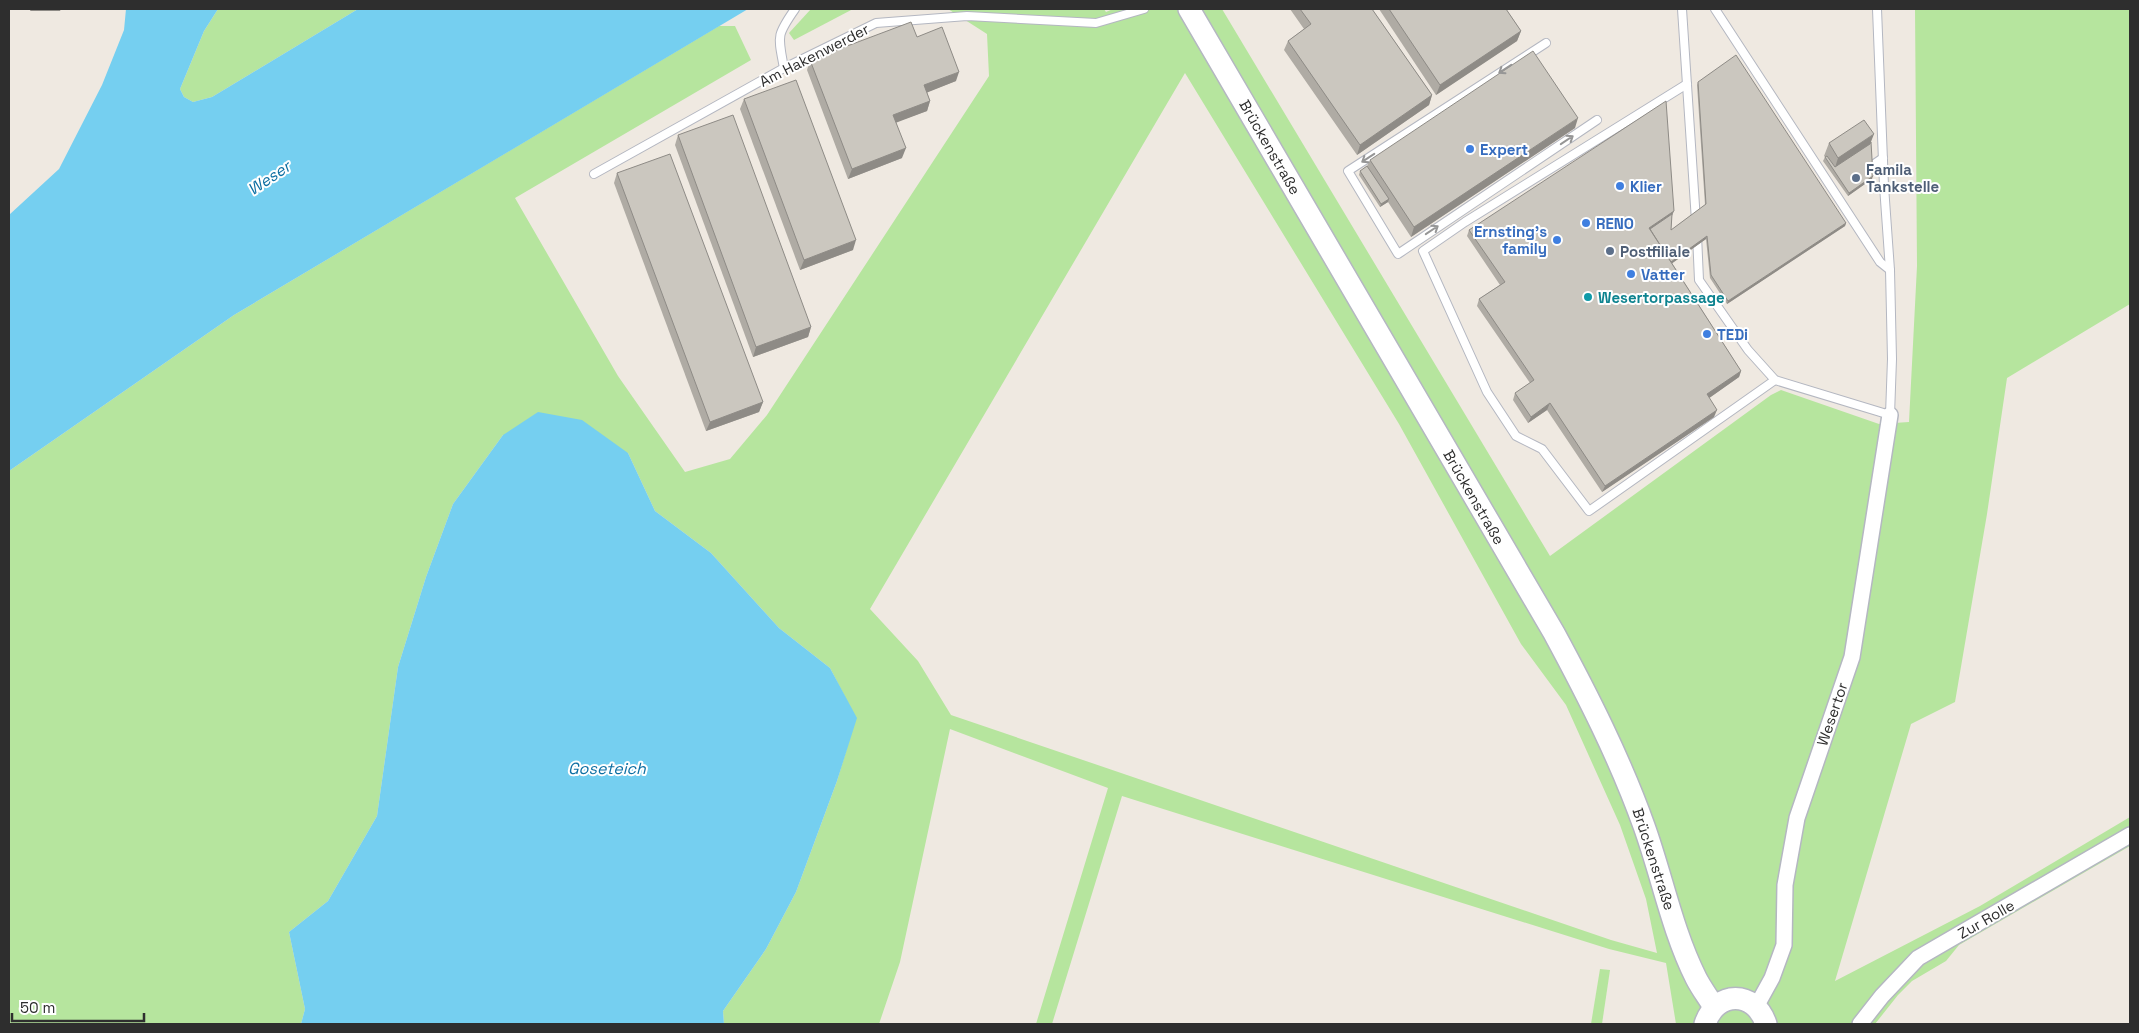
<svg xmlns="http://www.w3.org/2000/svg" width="2139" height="1033" font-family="'Space Grotesk',sans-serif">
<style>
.green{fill:#b6e59e;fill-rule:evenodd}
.water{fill:#75cff0}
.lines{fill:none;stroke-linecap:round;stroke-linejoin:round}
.lane-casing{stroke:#b4b7c1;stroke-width:10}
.street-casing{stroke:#b4b7c1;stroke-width:18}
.secondary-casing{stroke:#b4b7c1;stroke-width:24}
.lane{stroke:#fff;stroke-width:8}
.street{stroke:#fff;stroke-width:15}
.secondary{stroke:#fff;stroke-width:21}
.wall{fill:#afaba4}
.shaded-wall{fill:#8e8b86}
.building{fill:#cbc7bf;stroke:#8e8b86}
.oneway{stroke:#969696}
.shop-dot{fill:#3f7fe0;stroke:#fff;stroke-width:2}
.service-dot{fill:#5c6f8a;stroke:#fff;stroke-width:2}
.culture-dot{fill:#0f9aa8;stroke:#fff;stroke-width:2}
.labels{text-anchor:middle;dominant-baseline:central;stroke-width:4;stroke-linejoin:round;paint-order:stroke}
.street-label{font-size:15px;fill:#2e2e2e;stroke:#fff}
.shop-label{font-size:15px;font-weight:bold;fill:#366cbe;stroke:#fff;text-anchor:start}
.service-label{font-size:15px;font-weight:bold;fill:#4e5e75;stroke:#fff;text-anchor:start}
.culture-label{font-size:15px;font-weight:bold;fill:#0d838f;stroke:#fff;text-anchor:start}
.water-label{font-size:16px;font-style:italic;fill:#0d6fa3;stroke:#fff}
</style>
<rect width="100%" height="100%" fill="#efe9e1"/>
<g class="green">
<path d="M218,9H358L212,97L193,102L184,97L180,89L204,31Z"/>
<path d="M811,9H853L794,40L789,33Z"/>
<path d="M948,9H1104L1106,12L1113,9H1222L1550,556L1771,395L1781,390L1879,424L1909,422L1917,266L1915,9H2130V304L2007,378L1987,514L1955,702L1911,724L1835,981L1980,906L2130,817V846L1959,945L1946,961L1912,981L1898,995L1875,1024H1676L1666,963L1609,949L1122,796L1052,1024H1036L1108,788L950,729L900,962L879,1024H724L723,1011L766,949L796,892L837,781L856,718L830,668L779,628L711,553L655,511L628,453L503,435L453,504L426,577L398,667L377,816L328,901L289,932L305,1009L301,1024H9V471L234,315L719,26H735L751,60L515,198L618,376L685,472L730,459L767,415L989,76L987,34ZM1185,73L1399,424L1521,644L1566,705L1620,825L1646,899L1657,953L1611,940L951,715L918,661L870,609Z"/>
<path d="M1600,969L1610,970L1602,1024H1591Z"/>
</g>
<g class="water">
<path d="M126,9H218L204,31L180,89L184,97L193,102L212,97L358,9H748L234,315L9,471V215L59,169L102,85L124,30Z"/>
<path d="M538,412L582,420L628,453L655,511L711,553L779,628L830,668L857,718L837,781L796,892L766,949L723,1011L724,1024H301L305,1009L289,932L328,901L377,816L398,667L426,577L453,504L503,435Z"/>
</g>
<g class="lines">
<defs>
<g id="lane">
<path d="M1682,9L1696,221"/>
<path d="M1877,9L1884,186L1890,270"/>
<path d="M1546,43L1348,171L1398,254L1597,120"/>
<path d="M784,68C778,36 776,36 795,9"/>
<path d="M1687,84L1465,222L1423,251L1487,392L1516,436L1542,449L1589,511L1775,380"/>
<path d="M1864,171L1883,158"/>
<path d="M594,174L784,68L876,23L967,16L1096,23L1144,9"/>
<path d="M1697,235L1699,280L1748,350L1775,380L1890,415L1892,359L1890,270L1880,262L1715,9"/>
</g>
<g id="street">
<path d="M1756,1007L1772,978L1784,945L1785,885L1797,818L1852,657L1890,415"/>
<path d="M1860,1024L1882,996L1918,958L2130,835"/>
</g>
<g id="secondary">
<path d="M1189,9L1554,633C1588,696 1620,759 1644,826C1662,876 1672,930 1696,978C1701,988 1708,997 1714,1007"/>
<path d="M1705,1024C1716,990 1755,990 1766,1024"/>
</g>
</defs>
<use href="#lane" class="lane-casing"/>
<use href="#street" class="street-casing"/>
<use href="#secondary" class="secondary-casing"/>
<use href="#lane" class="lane"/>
<use href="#street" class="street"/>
<use href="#secondary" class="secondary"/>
</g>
<g class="wall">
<path d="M1290,9H1372L1432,95L1429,105L1357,155L1284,50L1288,41L1304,29Z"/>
<path d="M1379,9H1506L1521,31L1517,41L1436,95Z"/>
<path d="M917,37L956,81L927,92L930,101L927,111L896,122L902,158L848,179L807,70L810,60Z"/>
<path d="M1698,82L1846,223L1845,226L1727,304L1710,278L1706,239L1672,263L1741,371L1739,377L1709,398L1714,417L1602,492L1547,410L1528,423L1513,400L1515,393L1530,383L1477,306L1479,299L1500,285L1467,236L1469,230L1674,211L1672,214L1671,230L1705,205L1697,85Z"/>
<path d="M744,99L853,250L800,270L740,109Z"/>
<path d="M1575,128L1411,237L1388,202L1380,207L1359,175L1360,171L1367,166L1370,160Z"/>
<path d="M678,135L811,327L808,337L753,357L675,145Z"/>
<path d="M1871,142L1872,179L1848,196L1823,161L1825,157L1824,156L1829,143Z"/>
<path d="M617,173L763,402L759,412L706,431L614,183Z"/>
</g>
<g class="shaded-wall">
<path d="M31,9H61L60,11H30Z"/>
<path d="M1521,31L1517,41L1436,95L1440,85Z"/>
<path d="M959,72L956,81L921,95L924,85Z"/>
<path d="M1432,95L1429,105L1357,155L1360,145Z"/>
<path d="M930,101L927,111L890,125L893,115Z"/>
<path d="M1578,118L1575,128L1411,237L1414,227Z"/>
<path d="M1874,134L1869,147L1834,171L1838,158Z"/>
<path d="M906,148L902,158L848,179L852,169Z"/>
<path d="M1873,176L1872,179L1848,196L1849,193Z"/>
<path d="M1389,199L1388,202L1380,207L1381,204Z"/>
<path d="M1674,211L1671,218L1649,233V228Z"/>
<path d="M1846,223L1845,226L1727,304L1728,301Z"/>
<path d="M1707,236L1706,239L1667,267L1668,263Z"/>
<path d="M856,240L853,250L800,270L804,260Z"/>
<path d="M811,327L808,337L753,357L756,347Z"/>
<path d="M1741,371L1739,377L1705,401L1707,394Z"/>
<path d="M763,402L759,412L706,431L710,422Z"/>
<path d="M1550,403L1547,410L1528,423L1531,417Z"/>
<path d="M1717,410L1714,417L1602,492L1605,486Z"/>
</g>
<g class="building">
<path d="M1300,9H1372L1432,95L1360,145L1288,41L1311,24Z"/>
<path d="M1389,9H1506L1521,31L1440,85Z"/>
<path d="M911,22L917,37L942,27L959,72L924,85L930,101L893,115L906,148L852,169L810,60Z"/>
<path d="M1533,51L1578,118L1414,227L1370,160Z"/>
<path d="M1736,55L1846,223L1728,301L1711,275L1707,236L1671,262L1650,229L1672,214L1671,230L1706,204L1698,82Z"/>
<path d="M796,80L856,240L804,260L744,99Z"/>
<path d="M1666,101L1674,211L1649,228L1741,371L1707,394L1717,410L1605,486L1550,403L1531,417L1515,393L1534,380L1479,299L1505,282L1469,230Z"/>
<path d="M733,115L811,327L756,347L678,135Z"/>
<path d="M1864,120L1874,134L1838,158L1829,143Z"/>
<path d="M1871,142L1873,176L1849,193L1825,157L1827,156L1835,167L1870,144Z"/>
<path d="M670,154L763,402L710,422L617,173Z"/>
<path d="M1367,166L1389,199L1381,204L1360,171Z"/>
</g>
<defs><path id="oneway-shaft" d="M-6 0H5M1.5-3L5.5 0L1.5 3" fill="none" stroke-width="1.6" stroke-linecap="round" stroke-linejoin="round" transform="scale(1.25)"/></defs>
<g class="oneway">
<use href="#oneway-shaft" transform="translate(1505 69) rotate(147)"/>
<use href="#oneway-shaft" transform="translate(1567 140) rotate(-34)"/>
<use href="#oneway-shaft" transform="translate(1368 158) rotate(147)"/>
<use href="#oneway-shaft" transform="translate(1432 230) rotate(-34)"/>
</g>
<g class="shop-dot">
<circle cx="1470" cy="149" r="5"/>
<circle cx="1620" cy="186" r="5"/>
<circle cx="1586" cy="223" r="5"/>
<circle cx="1557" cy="240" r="5"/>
<circle cx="1631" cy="274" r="5"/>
<circle cx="1707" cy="334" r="5"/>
</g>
<g class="service-dot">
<circle cx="1856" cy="178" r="5"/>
<circle cx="1610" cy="251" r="5"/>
</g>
<circle class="culture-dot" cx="1588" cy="297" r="5"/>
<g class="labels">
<g class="street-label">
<text transform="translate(814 55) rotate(-27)">Am Hakenwerder</text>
<text transform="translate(1270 147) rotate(60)">Brückenstraße</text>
<text transform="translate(1474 497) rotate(60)">Brückenstraße</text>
<text transform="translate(1832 714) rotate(-71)">Wesertor</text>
<text transform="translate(1654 859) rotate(72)">Brückenstraße</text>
<text transform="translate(1986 919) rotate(-30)">Zur Rolle</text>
</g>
<g class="shop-label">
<text x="1480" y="149">Expert</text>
<text x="1630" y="186">Klier</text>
<text x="1596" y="223">RENO</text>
<text x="1547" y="231" text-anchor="end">Ernsting's<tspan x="1547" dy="17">family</tspan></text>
<text x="1641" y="274">Vatter</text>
<text x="1717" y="334">TEDi</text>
</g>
<g class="service-label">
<text x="1866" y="169">Famila<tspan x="1866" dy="17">Tankstelle</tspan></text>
<text x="1620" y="251">Postfiliale</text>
</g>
<g class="culture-label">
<text x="1598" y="297">Wesertorpassage</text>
</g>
<g class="water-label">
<text transform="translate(269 178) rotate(-34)">Weser</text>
<text x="607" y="768">Goseteich</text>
</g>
</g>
<rect width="2139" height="1033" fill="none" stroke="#2e2e2e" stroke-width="20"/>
<path d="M12 1013v8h132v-8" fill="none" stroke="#2e2e2e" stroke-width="2.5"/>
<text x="20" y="1013" font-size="15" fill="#2e2e2e" stroke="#ffffff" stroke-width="4" paint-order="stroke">50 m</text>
</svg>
